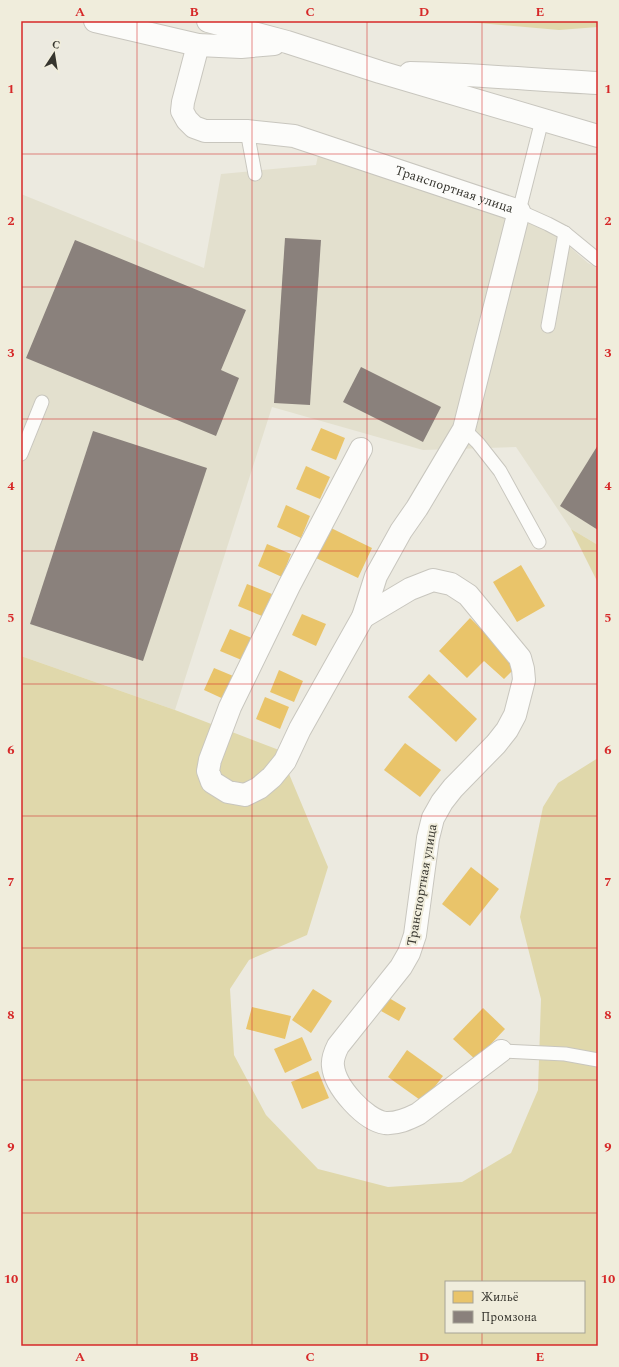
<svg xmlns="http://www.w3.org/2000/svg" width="619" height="1367" font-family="Spectral,serif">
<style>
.built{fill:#e3e0ce}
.green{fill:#e0d8ab;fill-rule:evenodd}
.homes{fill:#e9c46a}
.industry{fill:#8a817c}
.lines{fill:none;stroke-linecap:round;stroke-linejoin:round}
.lane-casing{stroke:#c8c6be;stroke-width:15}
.street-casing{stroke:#c8c6be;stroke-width:24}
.secondary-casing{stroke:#c8c6be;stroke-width:24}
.lane{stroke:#fcfcfa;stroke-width:13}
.street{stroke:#fcfcfa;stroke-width:22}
.secondary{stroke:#fcfcfa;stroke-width:22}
.grid{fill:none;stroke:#d62828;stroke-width:1;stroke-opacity:0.55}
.labels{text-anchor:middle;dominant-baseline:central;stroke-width:4;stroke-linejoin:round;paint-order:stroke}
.street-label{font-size:13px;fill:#36352e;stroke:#f0eddc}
.neatline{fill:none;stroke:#d62828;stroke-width:1.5}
.grid-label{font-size:13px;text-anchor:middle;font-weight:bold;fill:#d62828}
</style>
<rect width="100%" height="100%" fill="#eceae0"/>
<path class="built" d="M320,146L546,226L588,263L598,268V545L571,529L516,447L423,450L272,407L175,710L21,656V194L204,268L221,174L316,165Z"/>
<g class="green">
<path d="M455,21H598V27L559,30Z"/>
<path d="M571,529L598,545V583Z"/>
<path d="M21,656L175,710L279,750L328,867L307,935L249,960L230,989L234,1055L266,1115L318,1169L388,1187L462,1182L511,1153L538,1090L541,999L520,917L543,807L558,783L598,758V1346H21ZM446,1282H584V1332H446Z"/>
</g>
<g class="homes">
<path d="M321,428L345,438L336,460L311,450Z"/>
<path d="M306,466L330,477L320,499L296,489Z"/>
<path d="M286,505L310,516L301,538L277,527Z"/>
<path d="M331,528L372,548L358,578L316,558Z"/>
<path d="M267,544L291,554L282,577L258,566Z"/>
<path d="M521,565L545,606L517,622L493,582Z"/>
<path d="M247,584L272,594L262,616L238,606Z"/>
<path d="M302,614L326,624L316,646L292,635Z"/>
<path d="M470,618L518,665L504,679L484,661L467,678L439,651Z"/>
<path d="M230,629L254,639L244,661L220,651Z"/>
<path d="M214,668L238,678L228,701L204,690Z"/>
<path d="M279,670L303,681L294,702L270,692Z"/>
<path d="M429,674L477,719L456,742L408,697Z"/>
<path d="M265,697L289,707L280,729L256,719Z"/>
<path d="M405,743L441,770L420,797L384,770Z"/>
<path d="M471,867L499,889L470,926L442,904Z"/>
<path d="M313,989L332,1001L311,1033L292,1020Z"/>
<path d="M389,998L406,1008L399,1021L381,1011Z"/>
<path d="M252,1007L291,1016L285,1039L246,1029Z"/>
<path d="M483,1008L505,1029L476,1060L453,1039Z"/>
<path d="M302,1037L312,1060L285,1073L274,1049Z"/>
<path d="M407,1050L443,1076L423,1102L388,1077Z"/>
<path d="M318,1071L329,1098L302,1109L291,1082Z"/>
</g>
<g class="industry">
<path d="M285,238L321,240L310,405L274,403Z"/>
<path d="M75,240L246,310L221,370L239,378L216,436L26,358Z"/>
<path d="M361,367L441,407L423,442L343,402Z"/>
<path d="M93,431L207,468L143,661L30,624Z"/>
<path d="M598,445V530L560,506Z"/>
</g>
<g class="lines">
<defs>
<g id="lane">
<path d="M542,120L519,211L548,224L565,233L598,260"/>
<path d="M247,131L255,174"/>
<path d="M548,326L565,233"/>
<path d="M464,429L478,443L500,471L539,542"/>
<path d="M21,454L42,402"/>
<path d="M501,1051L565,1054L598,1060"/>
</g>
<g id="street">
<path id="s1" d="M198,45L183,102L182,111L187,120L194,127L205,131H247L294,136L519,211L464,429L417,508L401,531L376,576L363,617L300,729L285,761L272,777L259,788L245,795L228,792L212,782L208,771L210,760L230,707L289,586L361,449"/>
<path d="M363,617L410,589L433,580L451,584L468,595L520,658L523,669L524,680L515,715L507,730L496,744L453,788L442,802L433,818L428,838L415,935L409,953L401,967L338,1046C335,1052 332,1059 333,1066C335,1087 365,1120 385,1123C397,1124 408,1119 418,1114L501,1051"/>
</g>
<g id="secondary">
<path d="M95,21L198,45L241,47L274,44"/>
<path d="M208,21L287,42L380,72L598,136"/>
<path d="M410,73C473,74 535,80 598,83"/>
</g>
</defs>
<use href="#lane" class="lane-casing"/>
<use href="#street" class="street-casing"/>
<use href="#secondary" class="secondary-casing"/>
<use href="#lane" class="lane"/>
<use href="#street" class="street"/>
<use href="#secondary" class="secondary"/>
</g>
<path class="grid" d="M137,21V1346M252,21V1346M367,21V1346M482,21V1282M21,154H598M21,287H598M21,419H598M21,551H598M21,684H598M21,816H598M21,948H598M21,1080H598M21,1213H598M482,1332V1346"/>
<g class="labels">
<g class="street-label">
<text stroke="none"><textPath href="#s1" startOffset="358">Транспортная улица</textPath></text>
<text transform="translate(422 885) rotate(-80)">Транспортная улица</text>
</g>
</g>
<rect width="619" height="1367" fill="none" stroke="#f0eddc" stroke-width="44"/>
<rect x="445" y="1281" width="140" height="52" fill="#f0eddc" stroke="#a6a396"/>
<rect x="453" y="1291" width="20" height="12" fill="#e9c46a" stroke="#a6a396"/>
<text x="481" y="1301" font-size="12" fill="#36352e">Жильё</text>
<rect x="453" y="1311" width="20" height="12" fill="#8a817c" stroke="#a6a396"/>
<text x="481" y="1321" font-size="12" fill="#36352e">Промзона</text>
<g transform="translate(54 54) rotate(12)" stroke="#f0eddc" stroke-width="3" paint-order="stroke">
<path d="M0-3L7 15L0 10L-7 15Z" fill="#36352e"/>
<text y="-6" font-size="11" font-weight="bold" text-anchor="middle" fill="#36352e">С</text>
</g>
<rect x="22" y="22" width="575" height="1323" class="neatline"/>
<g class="grid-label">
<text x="80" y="16">A</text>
<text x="194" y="16">B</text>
<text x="310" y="16">C</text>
<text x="424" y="16">D</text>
<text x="540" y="16">E</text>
<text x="11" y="93">1</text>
<text x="608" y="93">1</text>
<text x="11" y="225">2</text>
<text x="608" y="225">2</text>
<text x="11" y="357">3</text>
<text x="608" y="357">3</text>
<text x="11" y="490">4</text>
<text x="608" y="490">4</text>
<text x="11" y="622">5</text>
<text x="608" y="622">5</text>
<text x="11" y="754">6</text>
<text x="608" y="754">6</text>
<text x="11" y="886">7</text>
<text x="608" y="886">7</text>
<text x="11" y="1019">8</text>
<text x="608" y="1019">8</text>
<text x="11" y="1151">9</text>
<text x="608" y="1151">9</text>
<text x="11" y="1283">10</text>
<text x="608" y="1283">10</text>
<text x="80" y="1361">A</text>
<text x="194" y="1361">B</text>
<text x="310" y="1361">C</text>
<text x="424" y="1361">D</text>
<text x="540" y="1361">E</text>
</g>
</svg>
